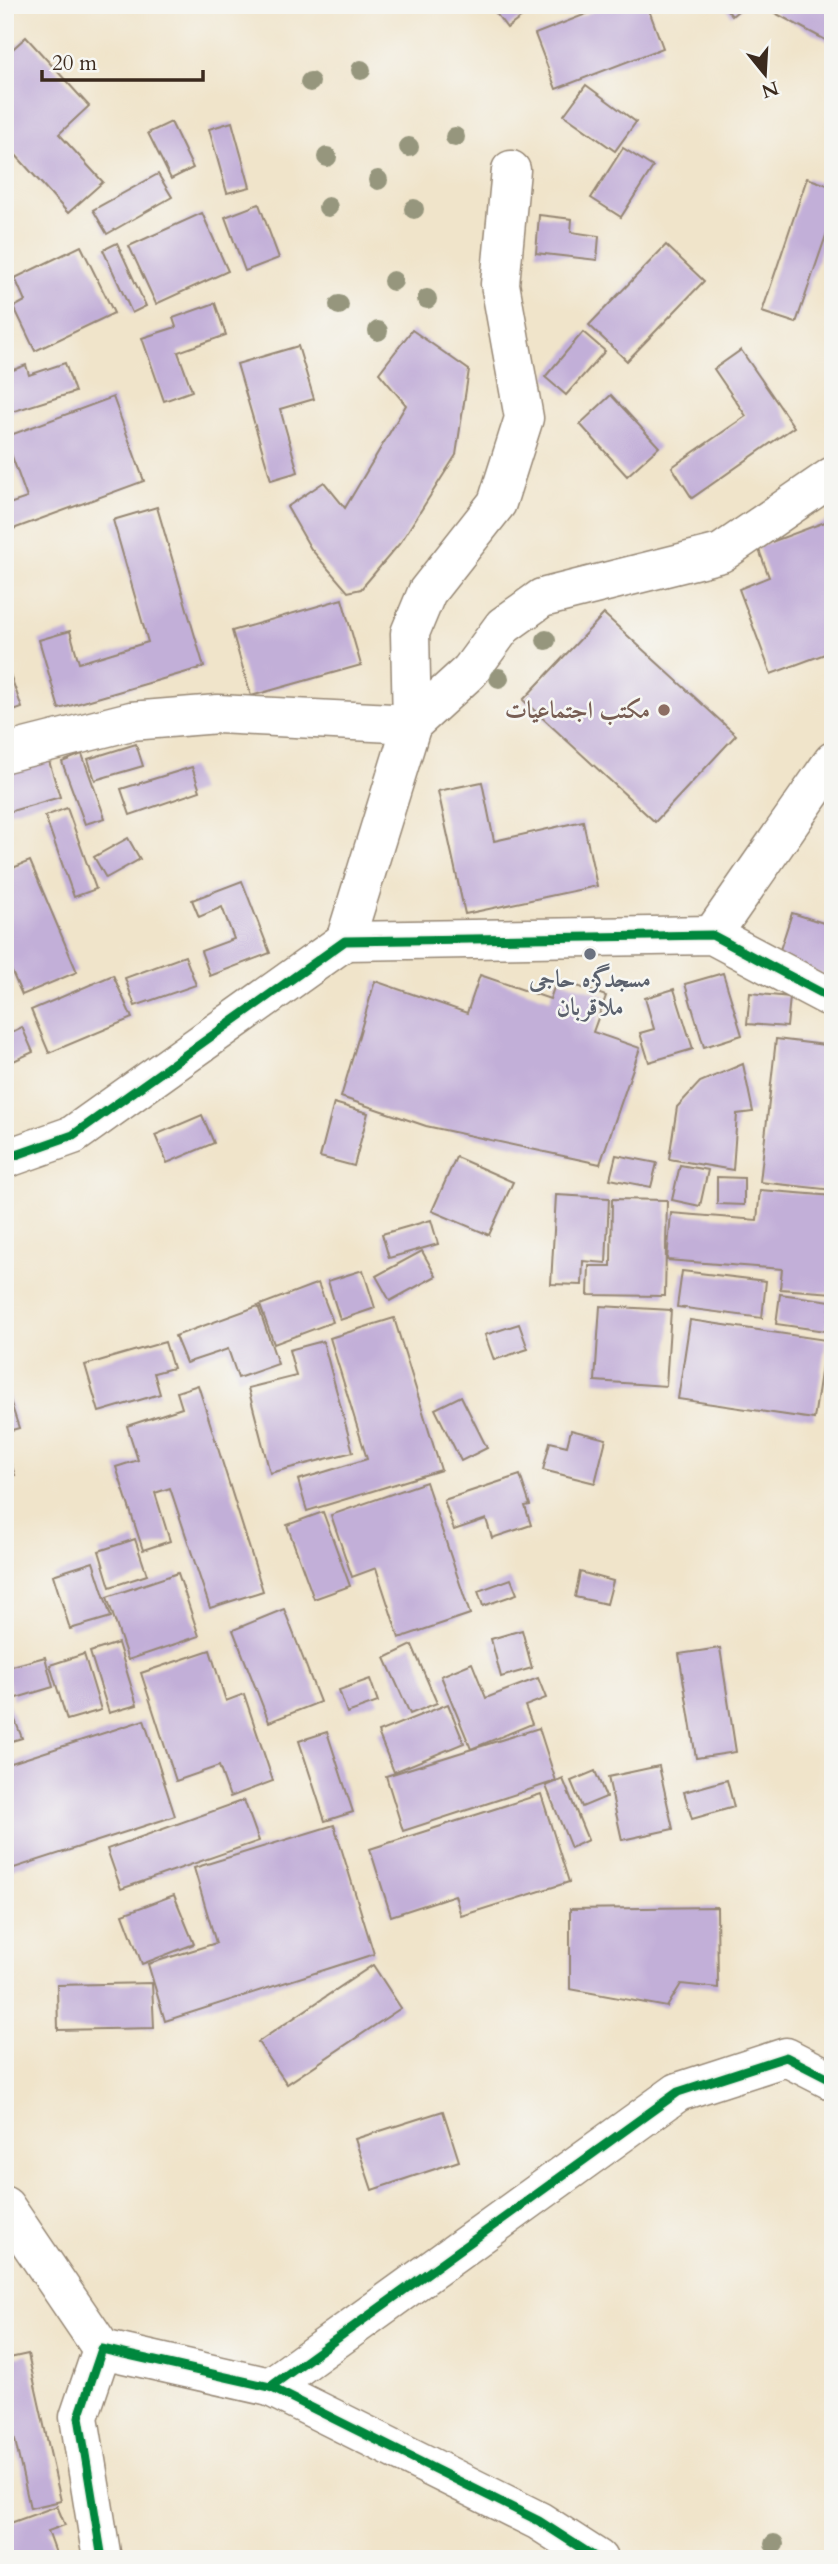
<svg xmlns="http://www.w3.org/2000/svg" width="838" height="2564" font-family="Cardo,Amiri,serif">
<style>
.building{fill:#c2afd8}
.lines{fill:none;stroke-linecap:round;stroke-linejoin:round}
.minor-casing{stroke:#968774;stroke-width:41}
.minor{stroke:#fff;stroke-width:38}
.cycleway-casing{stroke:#f6f6f2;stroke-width:13}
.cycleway{stroke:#00873e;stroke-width:9}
.tree{fill:#96967d}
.education-dot{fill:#8d6e63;stroke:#f6f6f2;stroke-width:2.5}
.worship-dot{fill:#6b7280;stroke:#f6f6f2;stroke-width:2.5}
.labels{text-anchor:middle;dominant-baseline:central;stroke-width:5;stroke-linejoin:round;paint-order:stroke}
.education-label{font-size:24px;font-weight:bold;fill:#785e54;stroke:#f6f6f2;text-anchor:end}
.worship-label{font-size:24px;font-weight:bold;fill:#5b616d;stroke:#f6f6f2}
</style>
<rect width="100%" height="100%" fill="#f6f6f2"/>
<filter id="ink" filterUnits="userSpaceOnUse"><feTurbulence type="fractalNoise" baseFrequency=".0143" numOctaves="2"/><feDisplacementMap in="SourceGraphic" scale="14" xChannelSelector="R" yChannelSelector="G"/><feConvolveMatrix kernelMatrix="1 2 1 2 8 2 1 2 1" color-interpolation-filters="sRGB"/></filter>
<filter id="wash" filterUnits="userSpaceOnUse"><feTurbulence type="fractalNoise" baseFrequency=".00686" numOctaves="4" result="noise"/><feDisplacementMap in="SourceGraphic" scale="28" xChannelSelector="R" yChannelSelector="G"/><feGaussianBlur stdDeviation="1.57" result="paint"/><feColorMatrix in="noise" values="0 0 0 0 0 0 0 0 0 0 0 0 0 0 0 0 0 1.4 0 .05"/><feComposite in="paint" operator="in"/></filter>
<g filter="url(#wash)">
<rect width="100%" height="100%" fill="#f0e4ca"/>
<g id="blocks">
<g class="building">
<path d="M490,5H538L507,28Z"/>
<path d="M609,5H647L663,48L556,89L535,34Z"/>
<path d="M723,5H745L732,16Z"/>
<path d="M779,5H833V44L775,13Z"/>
<path d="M26,37L89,106L59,134L103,182L68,213L5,143V107L9,103L5,99V56Z"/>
<path d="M586,85L636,122L615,151L564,115Z"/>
<path d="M171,122L193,168L171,179L148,133Z"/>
<path d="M232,122L250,187L227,193L209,129Z"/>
<path d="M623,148L653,167L621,217L591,198Z"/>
<path d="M158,174L172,197L107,234L93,210Z"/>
<path d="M807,178L833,187V215L796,323L762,312Z"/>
<path d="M259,204L279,258L245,271L225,217Z"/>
<path d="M202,213L228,271L156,304L129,246Z"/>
<path d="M539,215L572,219L571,232L599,236L597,260L536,253Z"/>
<path d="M117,243L146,306L132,313L103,250Z"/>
<path d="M666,245L704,281L627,361L589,325Z"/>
<path d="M81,246L114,313L35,351L14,307L25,301L15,278Z"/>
<path d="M215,303L226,335L178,352L192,391L164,401L142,338L176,327L173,318Z"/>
<path d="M412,330L469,370L456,455L401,542L361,589L348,592L311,549L287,507L324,482L345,508L406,405L379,373Z"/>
<path d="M583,332L605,351L566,395L545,377Z"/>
<path d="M298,346L314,399L280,409L298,472L271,480L237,364Z"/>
<path d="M741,350L794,427L692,498L672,467L746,416L714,369Z"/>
<path d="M65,363L75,392L5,414V373L26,365L29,375Z"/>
<path d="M611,395L659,447L627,476L580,424Z"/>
<path d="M113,397L144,481L5,532V493L9,504L27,498L5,437Z"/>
<path d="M157,507L204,667L59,709L39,640L70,631L79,663L148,642L113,520Z"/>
<path d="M833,519V651L771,674L739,589L769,577L758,547Z"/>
<path d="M342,599L361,665L251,696L232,631Z"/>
<path d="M604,614L736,735L655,822L523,700Z"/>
<path d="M5,660L22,708L5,714Z"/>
<path d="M136,744L143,766L95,780L88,759Z"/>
<path d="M82,754L105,818L85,824L62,762Z"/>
<path d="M48,758L60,797L5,813V770Z"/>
<path d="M192,767L200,791L130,815L121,789Z"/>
<path d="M482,782L494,841L583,821L597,886L465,914L438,791Z"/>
<path d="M67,808L96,889L74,897L45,816Z"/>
<path d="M128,838L140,859L106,878L94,857Z"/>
<path d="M30,861L77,972L22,995L5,956V871Z"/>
<path d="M242,881L270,953L210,976L201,951L234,939L222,907L199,917L192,900Z"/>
<path d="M792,913L833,926V977L777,959Z"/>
<path d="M185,956L196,985L135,1006L125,978Z"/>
<path d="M723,973L742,1035L704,1047L685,984Z"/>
<path d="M113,975L132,1018L49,1053L31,1010Z"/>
<path d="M480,975L550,999L557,979L606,996L593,1032L640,1048L600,1164L426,1126L341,1097L375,981L467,1013Z"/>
<path d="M674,989L693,1049L649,1062L640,1033L654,1029L645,998Z"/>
<path d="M750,993L790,997L787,1027L747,1024Z"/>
<path d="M5,1027L8,1034L22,1027L33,1052L5,1065Z"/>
<path d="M776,1039L833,1046V1190L760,1182Z"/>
<path d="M743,1064L753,1112L737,1114L733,1170L669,1159L677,1107L700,1082Z"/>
<path d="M334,1103L368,1113L354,1166L320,1157Z"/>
<path d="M202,1115L214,1143L167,1163L155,1135Z"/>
<path d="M616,1155L657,1163L651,1187L610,1179Z"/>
<path d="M456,1157L513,1182L489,1235L432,1211Z"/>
<path d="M680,1165L708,1170L700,1206L672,1200Z"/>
<path d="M717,1177L744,1178V1205L717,1204Z"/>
<path d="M760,1190L833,1196V1293L780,1289L782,1269L667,1260L671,1213L757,1220Z"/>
<path d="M556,1195L609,1198L606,1263L583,1261L582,1285L551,1284Z"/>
<path d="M612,1199L667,1200L665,1296L588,1295L589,1266H611Z"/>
<path d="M431,1220L438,1244L389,1258L382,1234Z"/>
<path d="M422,1251L436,1276L390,1301L376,1276Z"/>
<path d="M363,1270L375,1308L340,1320L328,1281Z"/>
<path d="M682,1271L766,1281L762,1318L677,1307Z"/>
<path d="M318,1283L333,1322L274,1344L260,1305Z"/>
<path d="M780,1294L831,1301L826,1331L776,1324Z"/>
<path d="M258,1306L278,1364L238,1378L228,1349L186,1363L175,1336Z"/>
<path d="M600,1306L671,1310L666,1386L595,1381Z"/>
<path d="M394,1318L441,1470L307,1511L298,1480L367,1459L330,1338Z"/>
<path d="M690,1320L826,1340L814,1419L678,1399Z"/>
<path d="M519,1324L528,1349L494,1360L485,1335Z"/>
<path d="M323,1341L353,1452L270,1473L248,1388L296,1376L289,1350Z"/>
<path d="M165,1342L173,1368L154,1373L160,1394L99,1412L85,1365Z"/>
<path d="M5,1385L19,1428L5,1432Z"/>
<path d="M198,1385L263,1591L210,1608L170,1488L155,1493L170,1541L143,1550L116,1467L138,1460L127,1426L182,1408L177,1392Z"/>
<path d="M461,1396L487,1448L461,1461L435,1409Z"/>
<path d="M571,1430L606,1439L595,1483L543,1470L550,1442L567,1446Z"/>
<path d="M5,1447L15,1475L5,1478Z"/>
<path d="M520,1475L530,1505L525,1506L531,1525L492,1538L486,1519L454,1530L444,1500Z"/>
<path d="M426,1482L470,1614L399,1638L376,1568L352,1577L331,1515Z"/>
<path d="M323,1512L350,1586L314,1599L287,1525Z"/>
<path d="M135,1539L147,1575L110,1587L99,1551Z"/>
<path d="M93,1562L111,1617L70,1629L53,1575Z"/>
<path d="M580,1572L613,1581L607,1604L575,1597Z"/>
<path d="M178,1573L199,1636L128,1660L107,1597Z"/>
<path d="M511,1579L517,1594L483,1606L478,1591Z"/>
<path d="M284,1609L320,1702L269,1722L233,1630Z"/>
<path d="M522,1630L532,1668L501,1677L491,1639Z"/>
<path d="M118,1643L137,1705L109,1713L90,1652Z"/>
<path d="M412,1645L437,1703L410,1714L385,1658Z"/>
<path d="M720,1648L736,1752L696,1758L679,1654Z"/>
<path d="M210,1650L226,1701L244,1694L273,1781L230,1797L219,1766L176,1781L141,1673Z"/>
<path d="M84,1654L101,1710L67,1720L50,1665Z"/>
<path d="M45,1657L53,1687L13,1699L5,1668Z"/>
<path d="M472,1663L486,1698L538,1678L546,1698L525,1706L532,1724L471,1749L441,1676Z"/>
<path d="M370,1679L378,1702L347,1713L339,1690Z"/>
<path d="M5,1694L22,1738L5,1743Z"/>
<path d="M448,1704L464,1743L394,1772L378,1732Z"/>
<path d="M144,1720L175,1816L5,1871V1765Z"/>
<path d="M539,1728L556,1781L403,1831L386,1776Z"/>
<path d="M327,1732L353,1812L325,1821L299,1741Z"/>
<path d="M659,1766L673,1829L622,1840L608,1777Z"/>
<path d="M595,1771L606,1797L582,1807L571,1781Z"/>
<path d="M563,1779L588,1840L571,1848L546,1786Z"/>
<path d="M727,1780L734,1807L692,1819L684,1792Z"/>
<path d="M541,1794L569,1882L461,1916L455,1895L391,1916L370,1849Z"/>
<path d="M244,1800L259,1841L121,1889L107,1849Z"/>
<path d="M334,1825L374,1954L165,2021L148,1964L216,1943L194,1868Z"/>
<path d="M174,1895L194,1944L142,1964L123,1914Z"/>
<path d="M717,1907L718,1988L681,1984L667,2007L570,1989V1909Z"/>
<path d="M373,1965L401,2008L287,2084L258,2042Z"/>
<path d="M152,1983L154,2028L58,2030L57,1985Z"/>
<path d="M443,2111L459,2161L372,2190L355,2139Z"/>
<path d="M28,2354L61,2501L30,2508L5,2395V2359Z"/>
<path d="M57,2506L65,2525L48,2531L58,2559H5V2525Z"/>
</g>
</g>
</g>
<g filter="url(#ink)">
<use href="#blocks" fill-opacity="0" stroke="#968774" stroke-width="2"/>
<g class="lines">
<defs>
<g id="minor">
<path d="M412,724L410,633L427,592L497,503L524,418L500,284L511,170"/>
<path d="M412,724L470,671L503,626L542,598L721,553L833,476"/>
<path d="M5,753L131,721L218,714L412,724L345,941"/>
<path d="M712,935L833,761"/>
<path d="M5,1159L73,1135L345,941L712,935L833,999"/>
<path d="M5,2206L102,2349"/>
<path d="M270,2387L678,2092L786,2057L833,2081"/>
<path d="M102,2559L79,2417L102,2349L270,2387L539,2521L598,2559"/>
</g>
</defs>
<use href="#minor" class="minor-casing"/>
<use href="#minor" class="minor"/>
<defs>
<g id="cycleway">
<path d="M5,1159L73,1135L345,941L712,935L833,999"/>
<path d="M270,2387L678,2092L786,2057L833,2081"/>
<path d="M102,2559L79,2417L102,2349L270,2387L539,2521L598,2559"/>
</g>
</defs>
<use href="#cycleway" class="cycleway-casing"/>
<use href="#cycleway" class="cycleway"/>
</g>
<g class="tree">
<circle cx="361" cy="70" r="10"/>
<circle cx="310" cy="82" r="10"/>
<circle cx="455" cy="137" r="10"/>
<circle cx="409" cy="147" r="10"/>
<circle cx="327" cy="157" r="10"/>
<circle cx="378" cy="180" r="10"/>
<circle cx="328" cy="207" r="10"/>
<circle cx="414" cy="209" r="10"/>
<circle cx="393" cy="281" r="10"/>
<circle cx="427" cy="299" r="10"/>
<circle cx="339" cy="305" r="10"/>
<circle cx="378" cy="331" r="10"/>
<circle cx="546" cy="640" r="10"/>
<circle cx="499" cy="678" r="10"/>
<circle cx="774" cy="2544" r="10"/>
</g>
</g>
<circle class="education-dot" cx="664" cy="710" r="7"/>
<circle class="worship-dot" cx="590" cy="954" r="7"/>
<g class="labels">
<g class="education-label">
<text x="650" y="710">مکتب اجتماعیات</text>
</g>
<g class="worship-label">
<text x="590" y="979">مسجدگزه حاجی<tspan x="590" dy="28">ملاقربان</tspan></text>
</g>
</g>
<rect width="838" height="2564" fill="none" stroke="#f6f6f2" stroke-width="28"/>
<g transform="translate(765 74) rotate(162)" stroke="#f6f6f2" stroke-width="5" paint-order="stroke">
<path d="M0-5L12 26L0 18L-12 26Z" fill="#3b2a1e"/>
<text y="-10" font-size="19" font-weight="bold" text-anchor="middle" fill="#3b2a1e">N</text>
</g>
<path d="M42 70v10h161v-10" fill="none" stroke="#3b2a1e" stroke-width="3.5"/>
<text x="52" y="70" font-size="21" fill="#3b2a1e" stroke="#f6f6f2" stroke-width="5" paint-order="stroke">20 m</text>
</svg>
